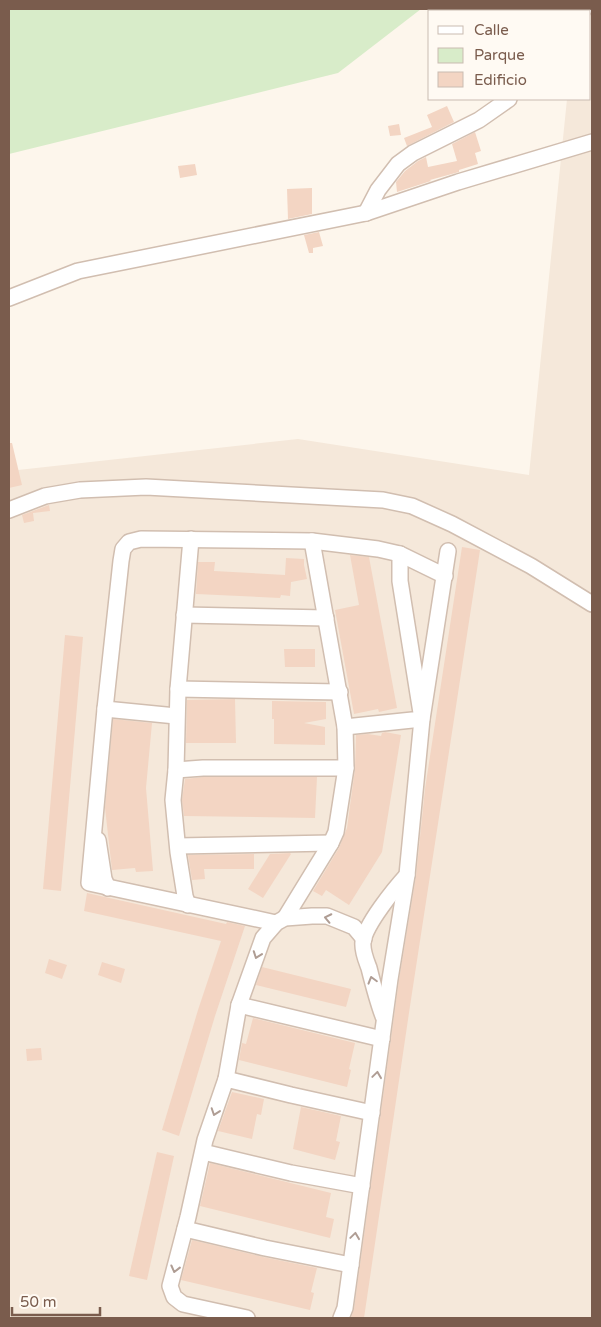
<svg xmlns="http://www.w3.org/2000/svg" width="601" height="1327" font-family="'Varela Round',sans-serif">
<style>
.residential{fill:#f5e8da}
.green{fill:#d8ecc9}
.building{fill:#f3d5c3}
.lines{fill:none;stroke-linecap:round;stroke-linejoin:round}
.minor-casing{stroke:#d1beb0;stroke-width:18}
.minor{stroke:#fff;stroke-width:15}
.oneway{stroke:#af9d94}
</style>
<rect width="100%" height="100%" fill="#fdf6ec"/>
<path class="residential" d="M576,9H592V1318H9V471L298,439L529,475L567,99H590V11Z"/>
<path class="green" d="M9,9H421L338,73L9,154Z"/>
<g class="building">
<path d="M447,106L454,122L407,146L404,138L432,127L427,115Z"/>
<path d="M399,124L401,135L390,136L388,126Z"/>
<path d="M475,132L481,151L475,153L478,164L459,170V172L430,180L431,181L397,192L396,182L405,171L418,161L426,157L428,167L457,161L452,144Z"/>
<path d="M195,164L197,175L180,178L178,166Z"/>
<path d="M312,188V214L288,219L287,189Z"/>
<path d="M319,232L323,246L313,248V253H309L304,235Z"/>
<path d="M9,443H12L22,485L9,488Z"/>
<path d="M49,505L50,511L33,513L34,521L24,523L22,515Z"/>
<path d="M462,547L480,550L410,1006L364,1318H351L354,1309L399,980L416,876L425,789Z"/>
<path d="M350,555L369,557L397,708L379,712L378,709L354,714L335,610L359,605Z"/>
<path d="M286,558L304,559V565L307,579L291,582L290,596L281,595L280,598L196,594L198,562H215L214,571L285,575Z"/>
<path d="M65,635L83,637L61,891L43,889Z"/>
<path d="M284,649H315V667H285Z"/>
<path d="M235,699L236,743H186L187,700Z"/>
<path d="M272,701L326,702V719L304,723L325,727V745L274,744V719H272Z"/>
<path d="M113,719L152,723L146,788L153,871L136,872L135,868L112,870L105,808Z"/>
<path d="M385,732L401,735L382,852L349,905L326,890L322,896L313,891L339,848L347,828L355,769L356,735L368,734L381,736L382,733Z"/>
<path d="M203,777H317L315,818L184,816L182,800L185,779Z"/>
<path d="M290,853L291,854L263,898L248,889L270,854Z"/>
<path d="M254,854V869H204L205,879L192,880L188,855Z"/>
<path d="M87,893L226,924L227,922L245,926L215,1016L179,1136L162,1130L198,1010L221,941L84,911Z"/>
<path d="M49,959L67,965L62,979L45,973Z"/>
<path d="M102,962L125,969L121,983L98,975Z"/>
<path d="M262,967L351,989L346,1007L256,985Z"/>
<path d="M253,1018L355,1043L349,1069L351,1070L347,1087L239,1060L242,1043L246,1044Z"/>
<path d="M41,1048L42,1060L27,1061L26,1049Z"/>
<path d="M232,1092L264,1099L261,1115L257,1114L252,1139L218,1131Z"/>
<path d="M301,1107L341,1116L336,1141L340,1142L335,1160L293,1149Z"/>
<path d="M157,1152L174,1156L147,1280L129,1276Z"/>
<path d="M210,1163L331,1193L326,1217L334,1219L330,1238L200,1206Z"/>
<path d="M192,1240L263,1257L317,1268L311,1292L314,1293L310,1310L181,1280Z"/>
</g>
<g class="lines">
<defs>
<g id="minor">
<path d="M582,11L584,9"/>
<path d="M366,213L378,190L398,164L413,153L479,120L509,99"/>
<path d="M9,298L78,271L366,213L458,182L592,142"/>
<path d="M9,510L45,496L80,490L146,487L383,500L412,506L452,524L531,566L592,604"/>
<path d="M184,615L326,618"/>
<path d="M178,689L340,692"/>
<path d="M105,709L176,716"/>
<path d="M345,727L422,719L400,581V554"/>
<path d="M176,770L203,768H346"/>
<path d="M98,840L104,879L108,888"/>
<path d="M178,846L331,843"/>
<path d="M188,905L185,896L178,852L173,800L176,770L178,689L191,539"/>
<path d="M285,918L331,843L336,832L346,768L345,727L312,541"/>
<path d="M276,923L89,883L105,709L121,561L123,549L129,542L141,539L312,541L378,549L400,554L445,576"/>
<path d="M239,1005L382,1039"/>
<path d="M383,1016C377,1000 373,984 369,968C366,960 362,951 363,942C365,925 395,888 407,875"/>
<path d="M226,1079L291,1095L372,1113"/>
<path d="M203,1152L291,1173L362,1186"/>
<path d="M185,1229L265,1248L351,1265"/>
<path d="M247,1318L183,1304L174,1297L170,1286L188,1217L205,1140L226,1079L239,1005L263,938L276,923L285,918L312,916H327L354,927L364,939"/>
<path d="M341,1318L345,1308L390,979L407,875L422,719L448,551"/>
</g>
</defs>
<use href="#minor" class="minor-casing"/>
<use href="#minor" class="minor"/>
</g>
<defs><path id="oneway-chevron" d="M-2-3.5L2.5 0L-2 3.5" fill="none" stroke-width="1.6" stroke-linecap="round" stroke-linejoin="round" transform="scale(1.25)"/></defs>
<g class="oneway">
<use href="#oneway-chevron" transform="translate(328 918) rotate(-168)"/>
<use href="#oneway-chevron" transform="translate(257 955) rotate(110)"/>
<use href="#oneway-chevron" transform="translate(372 980) rotate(-106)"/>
<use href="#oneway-chevron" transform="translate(377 1075) rotate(-82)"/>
<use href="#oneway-chevron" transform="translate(215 1112) rotate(109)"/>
<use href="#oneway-chevron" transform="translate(355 1236) rotate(-82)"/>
<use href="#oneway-chevron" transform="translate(175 1269) rotate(104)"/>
</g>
<rect width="601" height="1327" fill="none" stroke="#7a5c4d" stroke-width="20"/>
<rect x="428" y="10" width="162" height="90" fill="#fffaf3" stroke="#cabbb1"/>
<rect x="438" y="26" width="25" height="8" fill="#ffffff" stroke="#cabbb1"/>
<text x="474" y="35" font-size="15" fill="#7a5c4d">Calle</text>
<rect x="438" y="48" width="25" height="15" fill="#d8ecc9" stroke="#cabbb1"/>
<text x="474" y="60" font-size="15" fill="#7a5c4d">Parque</text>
<rect x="438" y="72" width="25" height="15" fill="#f3d5c3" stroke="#cabbb1"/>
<text x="474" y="85" font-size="15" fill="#7a5c4d">Edificio</text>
<path d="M12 1307v8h88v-8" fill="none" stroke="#7a5c4d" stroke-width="2.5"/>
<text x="20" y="1307" font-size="15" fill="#7a5c4d" stroke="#fffaf3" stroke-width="4" paint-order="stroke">50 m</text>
</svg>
